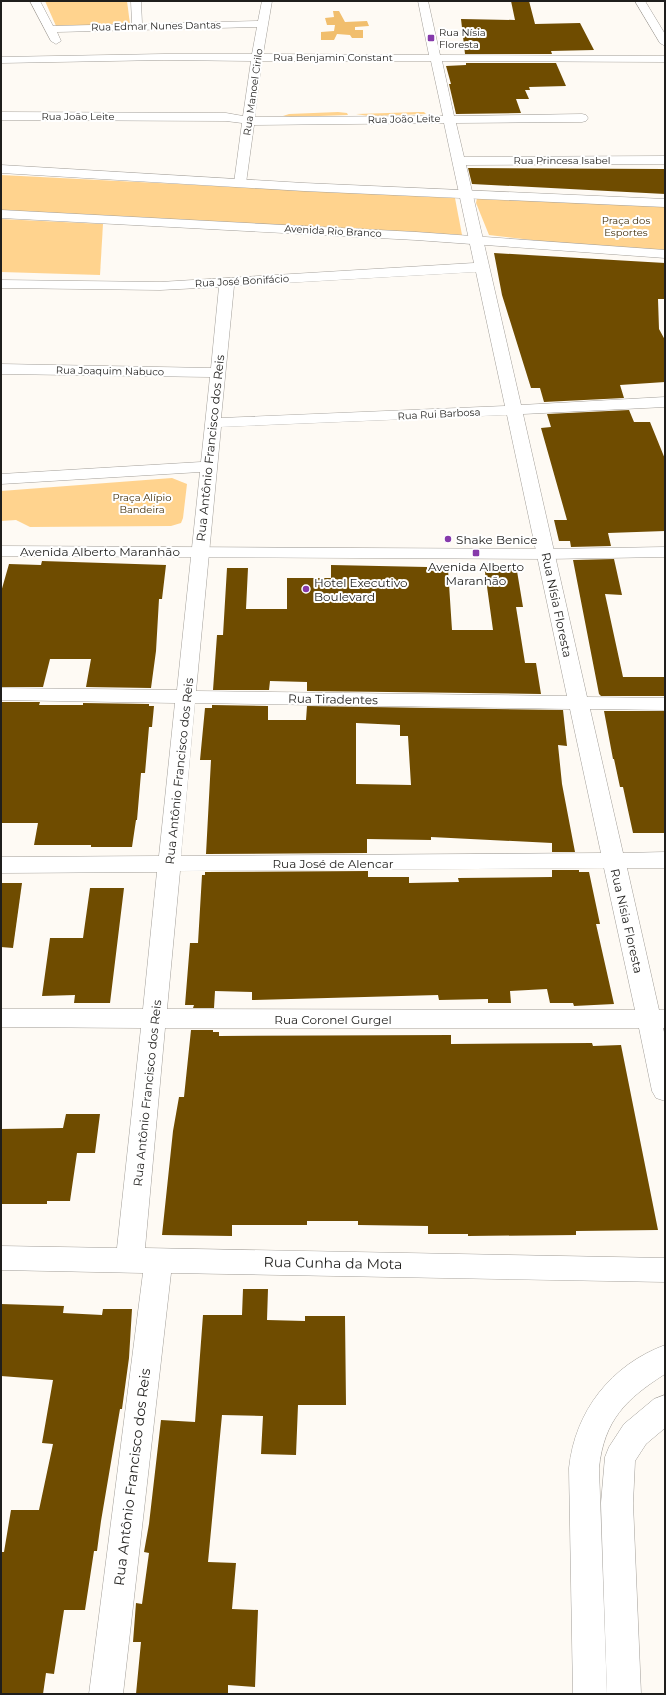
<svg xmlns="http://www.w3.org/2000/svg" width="666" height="1695" font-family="Montserrat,sans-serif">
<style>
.green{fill:#ffd38e}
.forest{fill:#f1be6d}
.building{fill:#6f4c00;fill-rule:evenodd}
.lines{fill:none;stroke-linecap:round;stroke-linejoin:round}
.minor-casing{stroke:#a39f99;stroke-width:1}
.secondary-casing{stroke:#a39f99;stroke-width:1}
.minor{fill:#fff;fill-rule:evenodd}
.secondary{fill:#fff;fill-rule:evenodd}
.poi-dot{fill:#863aab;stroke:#fff;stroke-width:1.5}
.labels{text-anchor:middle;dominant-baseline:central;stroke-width:4;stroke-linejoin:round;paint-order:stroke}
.far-street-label{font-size:10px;fill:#1f1e1c;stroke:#fff}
.far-poi-label{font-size:10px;fill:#1f1e1c;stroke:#fff;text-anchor:start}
.far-park-label{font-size:10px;fill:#402c07;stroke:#fff}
.street-label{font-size:12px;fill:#1f1e1c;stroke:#fff}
.poi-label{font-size:12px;fill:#1f1e1c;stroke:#fff;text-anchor:start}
.near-street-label{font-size:14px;fill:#1f1e1c;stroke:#fff}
</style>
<rect width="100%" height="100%" fill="#fefaf4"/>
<g class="green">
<path d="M45,1H127L130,24L56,26Z"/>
<path d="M338,112L347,113L348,115L291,117L283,116L289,114Z"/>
<path d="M419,112H424L426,114L369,116L356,114Z"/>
<path d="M1,175L455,198L462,235L1,210Z"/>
<path d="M477,198L665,205V250L575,245L489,235L476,203Z"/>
<path d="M1,219L103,224L100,275L1,272Z"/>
<path d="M172,478L187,484L183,518L181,523L171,526L30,527L16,520L1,521V491Z"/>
</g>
<path class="forest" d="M333,11H339L345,22L367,21L369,26L355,27V30H363V38H352L350,35L337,34L334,40H321V32L334,31L335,25H327L325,18L334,17Z"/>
<g class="building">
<path d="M511,1H529L535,24L580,23L594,50L551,51L552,54H465L461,19L515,20Z"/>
<path d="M466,63H556L566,86L529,87L530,90H525L529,99H516L521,113L456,114L449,84H451L446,66L466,65Z"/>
<path d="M468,168L665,169V194L472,184Z"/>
<path d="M494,253L665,263V299H658L659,329L665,340V382L620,385L624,398L544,402L540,388H531L502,295Z"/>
<path d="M629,410L634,422H650L665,459V531L608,533L611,546L571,547L570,541H559L554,520H567L541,428L551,427L547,414Z"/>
<path d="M614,559L622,595L605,594L623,677H665V696H601L599,694L573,560Z"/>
<path d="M42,561L166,565L162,599H159L156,651L151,688L86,687L91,659H50L43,687H1V592L9,564L41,565Z"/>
<path d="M331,565L427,567V569H448L452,630H493L484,565H516L523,607H516L525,663H536L541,694L307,691V682L270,681L269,690H213L217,635H223L227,568H248L246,609H287V578H331Z"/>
<path d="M1,702H40L39,705H83V703L149,704V706H154L152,727H149L145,773H141L137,820H136L132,847H91V845H34L38,823H1Z"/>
<path d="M212,705L268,706V720H306L307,706L563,710L567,746L558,745L562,784L575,852H552V843L431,837V840L367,839V853L206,854L211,760H200L205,708H212ZM356,723L400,725V736H408L411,785L356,784Z"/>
<path d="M604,711H665V833H633L623,787H620L614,759H613Z"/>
<path d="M552,870H579V872H589L600,924H596L614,1004L574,1006L573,1003H550L547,989L510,991L511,1003H488V999L439,1000L438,995L252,1000V992L215,991L214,1008H193L194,1005H185L190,943H198L202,875H205V872L368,871V877H409V883L459,882L458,878L552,877Z"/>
<path d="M1,883H22L13,948L1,947Z"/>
<path d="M90,888H124L110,1003H74L75,995L42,996L50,938H83Z"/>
<path d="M191,1030H213V1032H219V1036L451,1035V1044L592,1043L593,1046L621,1045L658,1230L576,1231V1235L468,1236V1234H428V1226L358,1225V1221H307V1225H232V1236L162,1235L173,1131L179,1097H184Z"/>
<path d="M66,1114H100L95,1153H77L70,1201H47V1204H1V1129L63,1128Z"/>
<path d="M243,1289H268L267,1320L305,1321V1316H345L346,1405H298L296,1455L261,1454L263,1416L222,1415L208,1562L236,1563L232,1609L258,1610L255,1687L228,1685V1694H136L141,1642H133L136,1603L142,1604L149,1553L144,1552L149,1524L161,1420L195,1422L203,1315H242Z"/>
<path d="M1,1304L64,1306L63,1313L102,1315L103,1309H132L129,1358L122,1409H120L101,1521L97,1551H94L85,1610H64L54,1674L46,1673L43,1694H1V1552H4L11,1510H39L53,1444L42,1443L53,1380L1,1376Z"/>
</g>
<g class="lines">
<defs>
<g id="minor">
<path d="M30,1H40L53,26L132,24L131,1H141L142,24L258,21L262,1H272L263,54L429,55L418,1H428L440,55L665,56V62L442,61L454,116L582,114L586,115L588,118L586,121L582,122L456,123L464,157L665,156V164L466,165L521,405L665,397V407L523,414L587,697L665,698V710L590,709L623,853L665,852V868H627L659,1010H665V1028H663L665,1036V1101L656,1098L652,1091L639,1028H165L145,1248L665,1258V1282L171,1273L123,1694H89L143,1273L1,1270V1246L117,1248L141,1028L1,1027V1009H143L157,872L1,873V857L159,856L175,703L1,700V688L177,690L200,472L1,484V474L201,462L210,377L1,374V364L211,368L219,287L160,290L1,288V280L160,282L474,263L444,123L254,125L246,183L244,186H236L234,183L242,123L226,121L1,120V112L226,113L243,116L251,61L164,60L1,63V57L164,54H252L257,27L57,32L61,41L56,44L51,41ZM262,61H431L443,116L255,117ZM476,272L505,406L221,418L234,286ZM507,415L567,696L196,691L221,427ZM195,703L570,709L601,853L181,856ZM604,868L635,1010L167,1009L180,871Z"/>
<path d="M635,1H645L665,34V46L660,43Z"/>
<path d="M665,1345V1374C626,1399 604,1420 599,1468L607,1694H573L569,1468C575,1411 611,1365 665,1345Z"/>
<path d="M665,1395V1428L646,1444L635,1461L633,1503L641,1694H607L601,1503L605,1457L609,1447L624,1424L654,1399Z"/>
</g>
<g id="secondary">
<path d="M1,165L304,183L665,199V207L304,191L1,173Z"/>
<path d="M1,210L416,232L665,250V258L416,240L1,218Z"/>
<path d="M1,546L546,549L665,547V557L546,559L1,556Z"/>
</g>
</defs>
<use href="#minor" class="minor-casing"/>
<use href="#secondary" class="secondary-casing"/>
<use href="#minor" class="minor"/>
<use href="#secondary" class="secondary"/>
</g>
<g class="poi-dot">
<rect x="427" y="34" width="8" height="8" rx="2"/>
<circle cx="448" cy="539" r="4"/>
<rect x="472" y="549" width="8" height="8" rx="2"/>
<circle cx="306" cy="589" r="4"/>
</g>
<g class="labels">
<g class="far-street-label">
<text transform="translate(156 26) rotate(-1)">Rua Edmar Nunes Dantas</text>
<text x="333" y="57">Rua Benjamin Constant</text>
<text transform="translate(253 92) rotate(-82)">Rua Manoel Cirilo</text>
<text x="78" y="116">Rua João Leite</text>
<text transform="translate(404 119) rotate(-1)">Rua João Leite</text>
<text x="562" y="160">Rua Princesa Isabel</text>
<text transform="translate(333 231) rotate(3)">Avenida Rio Branco</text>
<text transform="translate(242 281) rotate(-3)">Rua José Bonifácio</text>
<text transform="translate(110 371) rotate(1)">Rua Joaquim Nabuco</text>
<text transform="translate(439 414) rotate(-3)">Rua Rui Barbosa</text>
</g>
<g class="far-poi-label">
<text x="439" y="32">Rua Nísia<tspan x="439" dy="12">Floresta</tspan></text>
</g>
<g class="far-park-label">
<text x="626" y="220">Praça dos<tspan x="626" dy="12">Esportes</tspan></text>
<text x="142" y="497">Praça Alípio<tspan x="142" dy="12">Bandeira</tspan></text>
</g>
<g class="street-label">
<text transform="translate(210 448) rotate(-84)">Rua Antônio Francisco dos Reis</text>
<text x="100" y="551">Avenida Alberto Maranhão</text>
<text transform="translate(557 605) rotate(78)">Rua Nísia Floresta</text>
<text transform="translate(333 699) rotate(1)">Rua Tiradentes</text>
<text transform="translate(179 771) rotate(-84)">Rua Antônio Francisco dos Reis</text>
<text x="333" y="863">Rua José de Alencar</text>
<text transform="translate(627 921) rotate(77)">Rua Nísia Floresta</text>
<text x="333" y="1019">Rua Coronel Gurgel</text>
<text transform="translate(147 1093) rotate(-84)">Rua Antônio Francisco dos Reis</text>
</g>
<g class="poi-label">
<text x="456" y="539">Shake Benice</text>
<text x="476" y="566" text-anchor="middle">Avenida Alberto<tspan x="476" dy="14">Maranhão</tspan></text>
<text x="314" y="582">Hotel Executivo<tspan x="314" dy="14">Boulevard</tspan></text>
</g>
<g class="near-street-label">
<text transform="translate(333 1263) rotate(1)">Rua Cunha da Mota</text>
<text transform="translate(132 1477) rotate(-83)">Rua Antônio Francisco dos Reis</text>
</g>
</g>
<rect width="666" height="1695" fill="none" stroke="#1f1e1c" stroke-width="4"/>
</svg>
